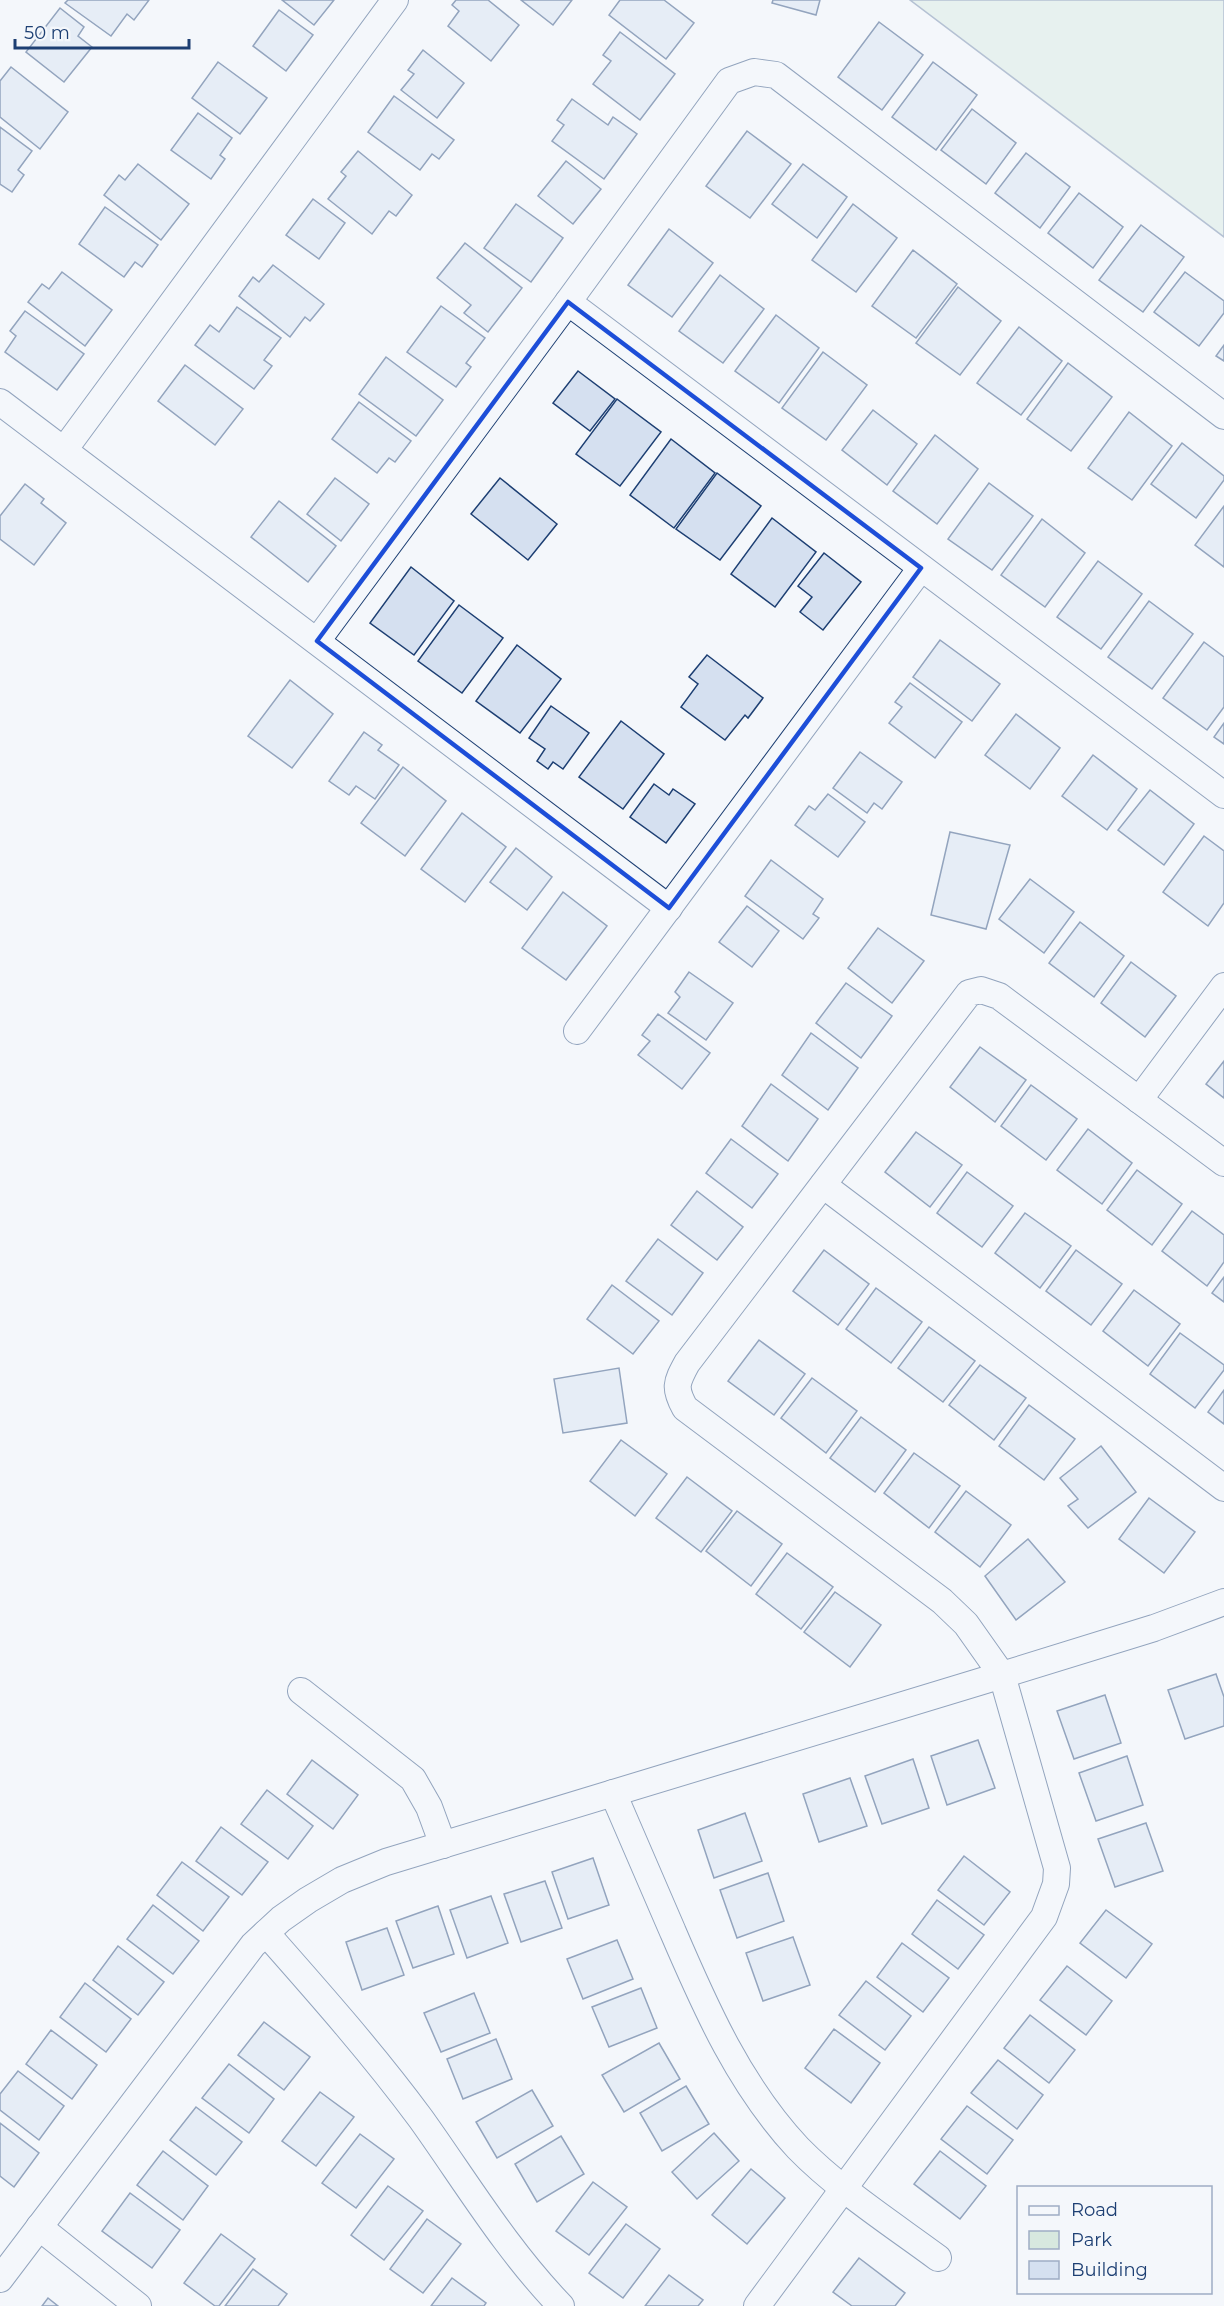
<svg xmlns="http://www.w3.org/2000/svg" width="1224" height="2306" font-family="Montserrat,sans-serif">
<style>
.green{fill:#d7e8df;stroke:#687fa3;stroke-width:1.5}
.building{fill:#d5e0f0;stroke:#1d3f73;stroke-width:1.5}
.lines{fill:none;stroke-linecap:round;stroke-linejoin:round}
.minor-casing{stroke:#1d3f73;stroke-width:28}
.minor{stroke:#f4f7fb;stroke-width:26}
.marked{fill:none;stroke:#1d4ed8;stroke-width:4.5;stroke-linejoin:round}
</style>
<rect width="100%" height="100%" fill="#f4f7fb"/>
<path class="green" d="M910,0H1224V237Z"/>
<g class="building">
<path d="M68,0H149L134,20L127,14L111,36L65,3Z"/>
<path d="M282,0H334L314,25Z"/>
<path d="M456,0H488L519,25L491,61L448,26L459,11L452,5Z"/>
<path d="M521,0H572L553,25Z"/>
<path d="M620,0H664L694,23L666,59L609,15Z"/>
<path d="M773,0H820L816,15L772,3Z"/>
<path d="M60,8L84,27L78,36L92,47L64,82L26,52Z"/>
<path d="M279,10L313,35L286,71L253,46Z"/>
<path d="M879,22L923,55L882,110L838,77Z"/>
<path d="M620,32L675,74L640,120L593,84L611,61L603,55Z"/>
<path d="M423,50L464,83L437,118L401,90L414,74L408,70Z"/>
<path d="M218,62L267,98L240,134L192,98Z"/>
<path d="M933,62L977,95L936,150L892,117Z"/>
<path d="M11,67L68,112L40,149L0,117V81Z"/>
<path d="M394,96L454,140L439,159L432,154L420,170L368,132Z"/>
<path d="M572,99L608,125L613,117L637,134L604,179L552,141L564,125L557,120Z"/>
<path d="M972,109L1016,143L986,184L941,150Z"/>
<path d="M198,113L232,138L220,155L225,159L211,179L171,150Z"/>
<path d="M0,127L32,151L18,170L24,175L12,192L0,184Z"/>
<path d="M747,131L791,164L750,218L706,186Z"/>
<path d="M358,151L412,195L396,216L389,211L372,234L328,199L346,176L341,172Z"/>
<path d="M1026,153L1070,187L1040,228L995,193Z"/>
<path d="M566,161L601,189L573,224L538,196Z"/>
<path d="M138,164L189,204L161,240L104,195L119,175L125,180Z"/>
<path d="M803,164L847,197L817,238L772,204Z"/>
<path d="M1079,193L1123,227L1093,268L1048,233Z"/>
<path d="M313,199L345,223L319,259L286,235Z"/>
<path d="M516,204L563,238L531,282L484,248Z"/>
<path d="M853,204L897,238L856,292L812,260Z"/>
<path d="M105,207L158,245L142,267L135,262L124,277L79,244Z"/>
<path d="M1141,225L1184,257L1143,312L1099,280Z"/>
<path d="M669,229L713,263L672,317L628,285Z"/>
<path d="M465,243L522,288L488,332L464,313L471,305L437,278Z"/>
<path d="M913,250L957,284L916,338L872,306Z"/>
<path d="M273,265L324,304L310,321L305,317L290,337L239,296L253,277L259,282Z"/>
<path d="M62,272L112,310L85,346L28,302L42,284L49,289Z"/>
<path d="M1185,272L1224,301V313L1199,346L1154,312Z"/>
<path d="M720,275L764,309L723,363L679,331Z"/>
<path d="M958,287L1001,321L960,375L916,343Z"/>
<path d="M441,306L485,338L466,363L471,367L456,387L407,352Z"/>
<path d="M237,307L281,338L264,360L272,366L254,389L195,345L210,325L219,332Z"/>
<path d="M25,311L84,354L57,390L5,352L16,336L10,331Z"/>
<path d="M776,315L819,348L779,403L735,371Z"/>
<path d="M1019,327L1062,361L1021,415L977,383Z"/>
<path d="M1224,345V361L1216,356Z"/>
<path d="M823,352L867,385L826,440L782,408Z"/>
<path d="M386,357L443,400L416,436L359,394Z"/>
<path d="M1068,363L1112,397L1071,451L1027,419Z"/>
<path d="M185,365L243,409L215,445L158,401Z"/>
<path d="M578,371L615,399L590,431L553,403Z"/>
<path d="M617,399L661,432L620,486L576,454Z"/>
<path d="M359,402L411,441L395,462L389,458L377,473L332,439Z"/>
<path d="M873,410L917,444L887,485L842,450Z"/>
<path d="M1129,412L1172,446L1132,500L1088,468Z"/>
<path d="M935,435L978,469L937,524L893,491Z"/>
<path d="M671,439L715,473L674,528L630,495Z"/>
<path d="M1182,443L1224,476V480L1196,518L1151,484Z"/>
<path d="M717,473L761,506L720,560L676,529Z"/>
<path d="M335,478L369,504L341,541L307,514Z"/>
<path d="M500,478L557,524L528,560L471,514Z"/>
<path d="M989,483L1033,516L992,570L948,539Z"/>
<path d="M25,484L44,499L41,503L66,523L34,565L0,539V516Z"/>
<path d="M279,501L336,546L308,582L251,537Z"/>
<path d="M1224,506V567L1195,545Z"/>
<path d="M772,518L816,552L775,607L731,574Z"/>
<path d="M1042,519L1085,553L1045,607L1001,575Z"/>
<path d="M824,553L861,582L823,630L800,612L812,597L798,586Z"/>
<path d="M1098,561L1142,594L1101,649L1057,617Z"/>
<path d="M411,567L454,601L414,655L370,623Z"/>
<path d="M1149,601L1193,634L1152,689L1108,657Z"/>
<path d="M459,605L503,638L462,693L418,661Z"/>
<path d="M940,640L1000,684L972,721L913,677Z"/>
<path d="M1204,642L1224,657V707L1207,730L1163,698Z"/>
<path d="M517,645L561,679L520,733L476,701Z"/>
<path d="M707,655L763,698L748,718L745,715L725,740L681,707L698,684L689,677Z"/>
<path d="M290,680L333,714L292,768L248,736Z"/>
<path d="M910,683L962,722L935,758L889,723L902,707L895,702Z"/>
<path d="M551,706L589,733L563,769L553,762L548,769L537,761L545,749L529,738Z"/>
<path d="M1016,714L1060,748L1030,789L985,755Z"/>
<path d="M621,721L664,754L623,809L579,777Z"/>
<path d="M1224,723V744L1214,737Z"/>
<path d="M364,732L382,745L378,750L399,765L375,799L356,786L349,795L329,781Z"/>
<path d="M860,752L902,782L882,809L874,803L867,813L833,788Z"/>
<path d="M1093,755L1137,789L1107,830L1062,796Z"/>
<path d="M403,767L446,801L405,856L361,823Z"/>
<path d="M654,784L669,795L673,789L695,804L666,843L630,817Z"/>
<path d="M1150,790L1194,824L1164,865L1118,830Z"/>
<path d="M828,794L865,822L838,857L795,825L809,806L815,810Z"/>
<path d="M462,813L506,847L465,902L421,869Z"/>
<path d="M950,832L1010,845L986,929L931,915Z"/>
<path d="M1204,836L1224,851V903L1208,926L1163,892Z"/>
<path d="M516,848L552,877L527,910L490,882Z"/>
<path d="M771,860L823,899L813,914L819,918L803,939L745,896Z"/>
<path d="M1030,879L1074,912L1044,953L999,919Z"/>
<path d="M563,892L607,926L566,980L522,948Z"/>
<path d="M747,906L779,931L752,967L719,942Z"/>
<path d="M1080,922L1124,956L1094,997L1049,963Z"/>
<path d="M878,928L924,961L892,1003L848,968Z"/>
<path d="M1131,962L1176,996L1145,1037L1101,1003Z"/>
<path d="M689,972L733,1003L706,1040L668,1013L680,997L675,992Z"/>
<path d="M846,983L892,1016L861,1058L816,1023Z"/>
<path d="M658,1014L710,1053L682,1089L638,1055L650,1041L642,1035Z"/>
<path d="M811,1033L858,1068L828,1110L782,1075Z"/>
<path d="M980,1047L1026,1080L995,1122L950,1087Z"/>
<path d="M1224,1061V1098L1206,1084Z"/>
<path d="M771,1084L818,1119L788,1161L742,1126Z"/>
<path d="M1031,1085L1077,1119L1046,1160L1001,1126Z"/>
<path d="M1088,1129L1132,1163L1102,1204L1057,1170Z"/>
<path d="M916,1132L962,1165L930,1207L885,1172Z"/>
<path d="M731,1139L778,1174L752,1208L706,1173Z"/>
<path d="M1137,1170L1182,1204L1152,1245L1107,1210Z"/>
<path d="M967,1172L1013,1206L982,1247L937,1213Z"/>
<path d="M697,1191L743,1227L717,1260L671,1225Z"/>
<path d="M1192,1211L1224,1235V1262L1207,1286L1162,1251Z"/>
<path d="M1025,1213L1071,1246L1040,1288L995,1253Z"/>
<path d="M658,1239L703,1273L672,1315L626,1281Z"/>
<path d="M824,1250L869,1284L838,1325L793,1291Z"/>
<path d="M1076,1250L1122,1284L1091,1325L1046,1291Z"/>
<path d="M1224,1277V1302L1212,1293Z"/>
<path d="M612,1285L659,1321L633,1354L587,1319Z"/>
<path d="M876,1288L922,1322L891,1363L846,1329Z"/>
<path d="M1134,1290L1180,1324L1148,1366L1103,1331Z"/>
<path d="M929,1327L975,1361L943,1402L898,1368Z"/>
<path d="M1180,1333L1224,1365V1370L1195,1408L1150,1374Z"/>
<path d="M759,1340L805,1374L774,1415L728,1381Z"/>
<path d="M980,1365L1026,1398L994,1440L949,1405Z"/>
<path d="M619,1368L627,1423L563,1433L554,1379Z"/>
<path d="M812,1378L857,1411L826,1453L781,1418Z"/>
<path d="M1224,1390V1424L1208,1412Z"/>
<path d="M1029,1405L1075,1439L1044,1480L999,1446Z"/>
<path d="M861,1417L906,1450L875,1492L830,1458Z"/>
<path d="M621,1440L667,1474L635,1516L590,1481Z"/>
<path d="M1101,1446L1136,1492L1088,1528L1068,1506L1078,1499L1060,1478Z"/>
<path d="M914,1453L960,1486L929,1528L884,1493Z"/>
<path d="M687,1477L732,1511L701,1552L656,1518Z"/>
<path d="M966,1491L1011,1525L980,1567L935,1532Z"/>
<path d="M1149,1498L1195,1532L1164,1573L1119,1539Z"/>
<path d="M737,1511L782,1544L751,1586L706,1551Z"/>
<path d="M1028,1539L1065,1582L1016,1620L985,1576Z"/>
<path d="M787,1553L833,1587L801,1629L756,1594Z"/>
<path d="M835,1592L881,1625L850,1667L804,1632Z"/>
<path d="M1216,1674L1224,1697V1726L1185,1739L1168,1690Z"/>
<path d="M1105,1695L1121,1743L1074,1759L1057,1711Z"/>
<path d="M978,1740L995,1788L947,1805L931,1756Z"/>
<path d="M1127,1756L1143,1805L1096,1821L1079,1773Z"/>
<path d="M913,1759L929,1808L882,1824L865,1776Z"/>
<path d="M312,1760L358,1795L333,1829L287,1794Z"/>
<path d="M850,1778L867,1826L819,1842L803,1794Z"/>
<path d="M267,1790L313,1826L288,1859L241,1824Z"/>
<path d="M745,1813L762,1861L714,1878L698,1830Z"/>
<path d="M1146,1823L1163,1871L1115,1887L1098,1839Z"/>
<path d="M221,1827L268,1862L242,1895L196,1861Z"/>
<path d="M964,1856L1010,1892L984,1925L938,1890Z"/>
<path d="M593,1858L609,1905L568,1919L552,1872Z"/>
<path d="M182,1862L229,1897L203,1931L157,1895Z"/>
<path d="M768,1873L784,1921L737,1938L720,1890Z"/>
<path d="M545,1881L562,1928L521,1942L504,1894Z"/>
<path d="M491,1896L508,1943L467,1958L450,1910Z"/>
<path d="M937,1900L984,1935L958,1969L912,1934Z"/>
<path d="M153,1905L199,1941L173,1974L127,1939Z"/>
<path d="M438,1906L454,1954L413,1968L396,1921Z"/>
<path d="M1106,1910L1152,1944L1126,1978L1080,1943Z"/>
<path d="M387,1928L404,1975L362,1990L346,1942Z"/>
<path d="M793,1937L810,1985L763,2001L746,1953Z"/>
<path d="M617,1940L633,1979L583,1999L567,1959Z"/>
<path d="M902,1943L949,1978L923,2012L877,1977Z"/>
<path d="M118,1946L164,1982L138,2015L93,1980Z"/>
<path d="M1067,1966L1112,2001L1086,2035L1040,2000Z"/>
<path d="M866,1981L911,2016L885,2050L839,2015Z"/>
<path d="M85,1983L131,2019L106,2052L60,2017Z"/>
<path d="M641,1988L657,2028L609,2047L592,2007Z"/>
<path d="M474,1993L490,2033L441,2052L424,2013Z"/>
<path d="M1030,2015L1075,2050L1049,2083L1004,2048Z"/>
<path d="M264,2022L310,2057L284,2090L238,2055Z"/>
<path d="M834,2029L880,2063L851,2103L805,2068Z"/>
<path d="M51,2030L97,2065L72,2099L26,2064Z"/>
<path d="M496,2039L512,2079L463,2099L447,2059Z"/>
<path d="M659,2043L680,2079L624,2112L602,2075Z"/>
<path d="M998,2060L1043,2095L1017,2129L971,2093Z"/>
<path d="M229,2064L274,2099L249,2133L202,2098Z"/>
<path d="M18,2071L64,2106L39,2140L0,2110V2094Z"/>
<path d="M686,2086L709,2124L662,2151L640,2113Z"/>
<path d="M532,2090L553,2126L497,2158L476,2122Z"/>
<path d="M320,2092L354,2117L316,2166L282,2141Z"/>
<path d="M967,2106L1013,2140L987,2174L941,2139Z"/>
<path d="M196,2107L242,2142L216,2175L170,2140Z"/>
<path d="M0,2123L39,2153L14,2187L0,2176Z"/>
<path d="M714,2133L739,2161L697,2199L672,2172Z"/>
<path d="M360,2134L394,2159L356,2208L322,2183Z"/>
<path d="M561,2136L584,2174L537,2202L515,2164Z"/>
<path d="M163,2151L208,2186L183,2220L137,2185Z"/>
<path d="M940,2151L986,2186L960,2219L914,2184Z"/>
<path d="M751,2169L785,2198L747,2244L712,2215Z"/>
<path d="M593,2182L627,2207L589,2255L556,2231Z"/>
<path d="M388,2186L423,2211L384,2260L351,2235Z"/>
<path d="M130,2193L180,2230L152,2268L102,2231Z"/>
<path d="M427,2219L461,2244L423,2293L390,2269Z"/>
<path d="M626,2224L660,2249L623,2298L589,2273Z"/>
<path d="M221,2234L255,2259L219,2306H215L184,2283Z"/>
<path d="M859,2258L905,2293L895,2306H852L833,2292Z"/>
<path d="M253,2269L287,2294L278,2306H225Z"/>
<path d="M669,2275L703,2300L698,2306H645Z"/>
<path d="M452,2278L486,2303L484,2306H431Z"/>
<path d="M48,2298L58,2306H42Z"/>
</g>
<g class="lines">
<defs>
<g id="minor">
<path d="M568,302L1224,795"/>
<path d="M0,402L669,908"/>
<path d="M64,450L395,0"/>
<path d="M317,641L568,302L729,81L754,72L776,75L1224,416"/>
<path d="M577,1031L921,568"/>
<path d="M1139,1100L1224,986"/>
<path d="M823,1185L1224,1488"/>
<path d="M301,1691L413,1779L429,1807L443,1845"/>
<path d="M613,1793C633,1840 653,1886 673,1932C706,2009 740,2086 798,2148C838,2189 892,2224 938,2258"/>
<path d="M266,1933C319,1993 373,2054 421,2119C466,2182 506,2249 561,2306"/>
<path d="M39,2227L138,2306"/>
<path d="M0,2279L253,1945L281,1919L308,1900L342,1880L386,1862L1002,1675L1154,1628L1224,1602"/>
<path d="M757,2306L1044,1917L1056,1884L1057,1868L1002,1675L966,1624L942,1601L685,1408C674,1388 676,1383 687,1363L969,993L981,990L999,996L1224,1163"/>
</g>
</defs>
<use href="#minor" class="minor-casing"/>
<use href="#minor" class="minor"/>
</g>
<path d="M0 0H1224V2306H0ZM568,302L921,568L669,908L317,641Z" fill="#f4f7fb" fill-opacity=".55" fill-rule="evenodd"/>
<path class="marked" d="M568,302L921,568L669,908L317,641Z"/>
<rect x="1017" y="2186" width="195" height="108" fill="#f4f7fb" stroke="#9eadc5" stroke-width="1.5"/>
<rect x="1029" y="2206" width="30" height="9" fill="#f4f7fb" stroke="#9eadc5" stroke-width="1.5"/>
<text x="1071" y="2216" font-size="18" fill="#1d3f73">Road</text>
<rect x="1029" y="2231" width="30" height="18" fill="#d7e8df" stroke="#9eadc5" stroke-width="1.5"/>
<text x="1071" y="2246" font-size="18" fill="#1d3f73">Park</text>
<rect x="1029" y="2261" width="30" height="18" fill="#d5e0f0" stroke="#9eadc5" stroke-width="1.5"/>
<text x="1071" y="2276" font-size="18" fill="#1d3f73">Building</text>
<path d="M15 39v9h174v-9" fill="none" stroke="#1d3f73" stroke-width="3"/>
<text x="24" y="39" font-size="18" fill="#1d3f73" stroke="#f4f7fb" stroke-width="4.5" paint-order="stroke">50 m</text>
</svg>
